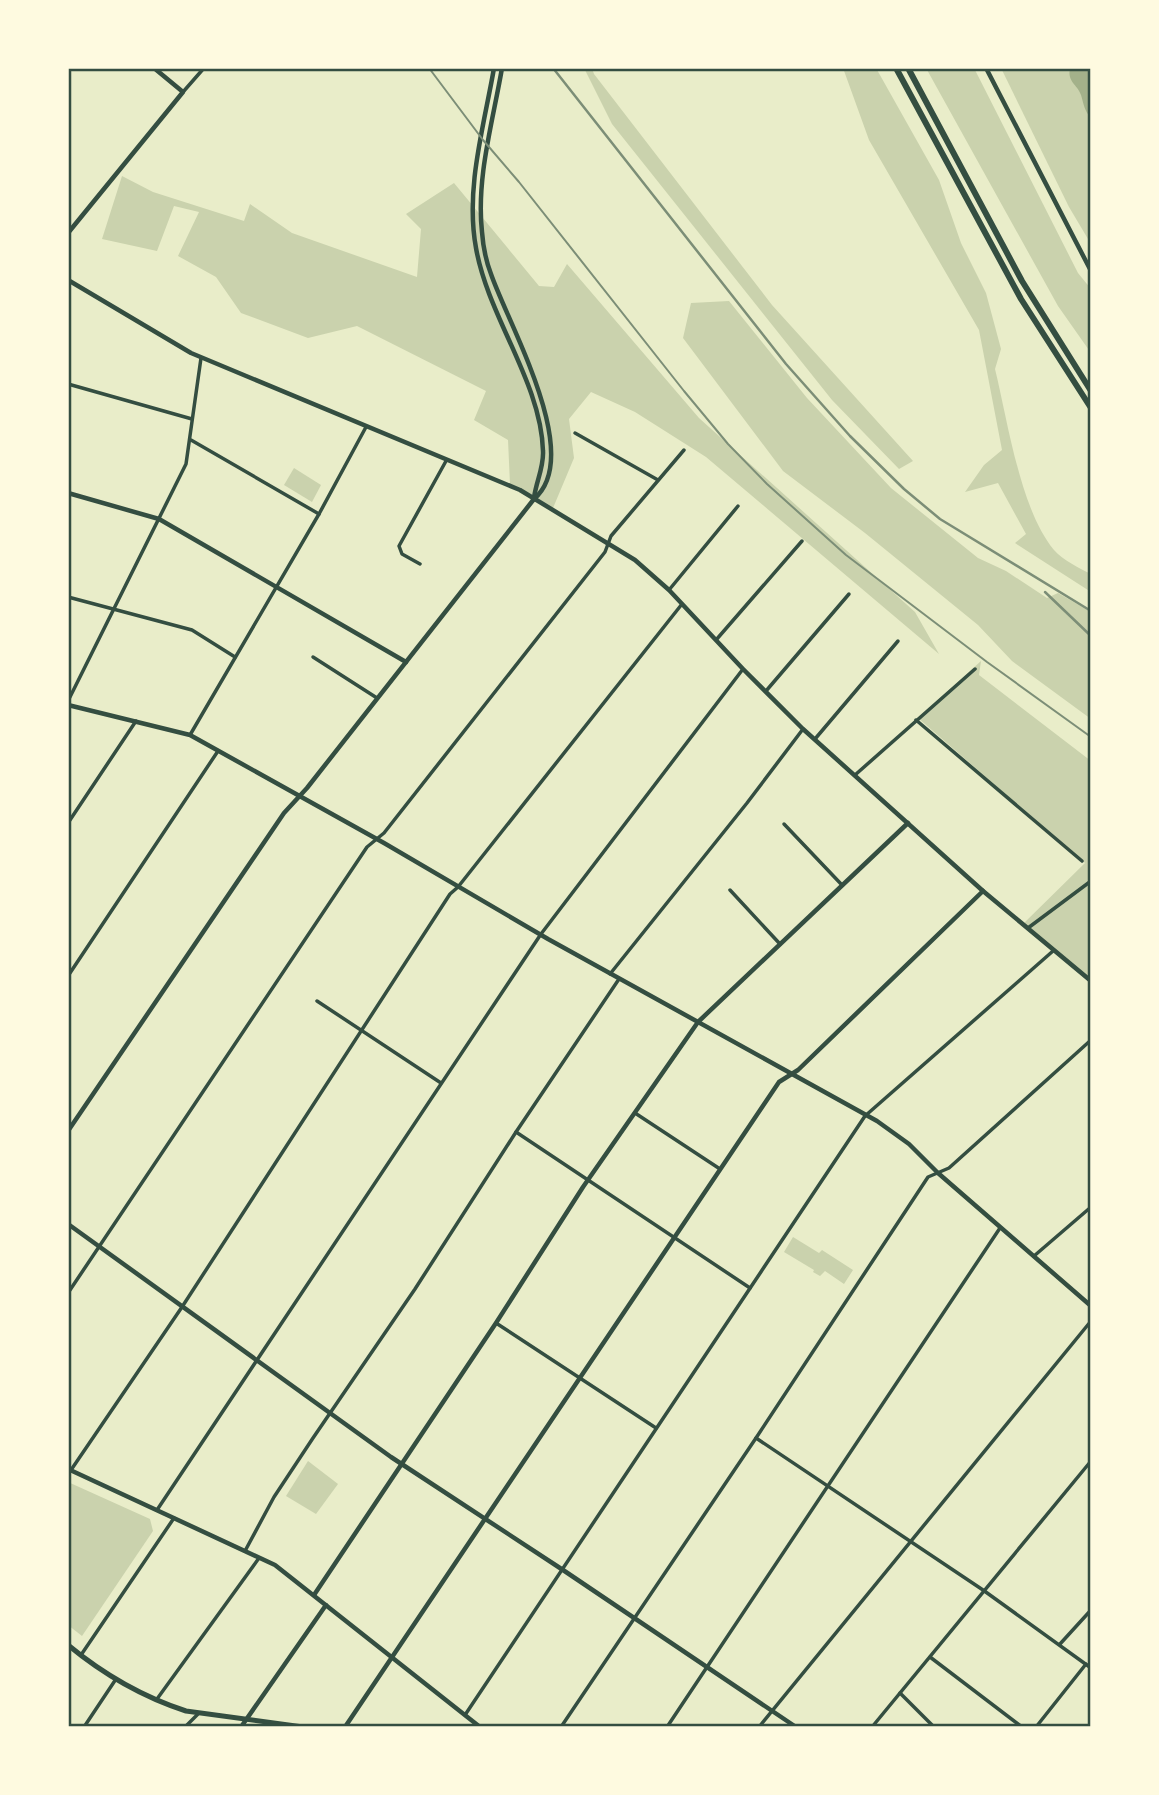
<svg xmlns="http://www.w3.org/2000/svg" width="1159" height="1795" font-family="Barlow,sans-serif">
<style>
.green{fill:#cad2ad}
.water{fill:#a3b18a}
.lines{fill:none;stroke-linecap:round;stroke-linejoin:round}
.minor{stroke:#344e41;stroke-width:3.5}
.tertiary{stroke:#344e41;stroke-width:4.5}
.secondary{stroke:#344e41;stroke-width:4.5}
.primary{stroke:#344e41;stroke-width:5}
.motorway{stroke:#344e41;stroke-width:6}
.tram{stroke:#7c8e77;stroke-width:2}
.rail{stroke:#7c8e77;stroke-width:2.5}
.neatline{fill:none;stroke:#344e41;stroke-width:2.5}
</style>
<rect width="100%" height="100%" fill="#e9edc9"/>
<g class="green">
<path d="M584,68H592L594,74L772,305L913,461L899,469L832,400L612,124Z"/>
<path d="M843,68H876L939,180L961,243L986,293L1001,349L995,369C1008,422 1020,509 1054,550C1063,560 1079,568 1091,574V592L1015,543L1026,534L998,483L965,492L984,465L1002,450L979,330L869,140Z"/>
<path d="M926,68H974L1078,273L1091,289V353L1058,306Z"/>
<path d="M1001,68H1091V244L1069,207Z"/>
<path d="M122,176L153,192L244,221L250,204L292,233L417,277L421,229L406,214L454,183L539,286L554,287L567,264L699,418L915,612L939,654L706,457L635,412L591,392L569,419L574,458L553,508L510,484L508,440L474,420L486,391L357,326L308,338L241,313L216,277L178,256L199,212L174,206L157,251L102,239Z"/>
<path d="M729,301L807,398L891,488L978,558L1006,571L1047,598L1058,593L1091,612V719L1012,661L978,625L865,533L783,471L683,338L691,303Z"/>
<path d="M294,468L321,485L312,502L284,485Z"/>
<path d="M981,661L979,675L1091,761V981L1023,924L1085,863L918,718Z"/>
<path d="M793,1237L819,1253L822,1250L853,1270L844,1284L825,1271L820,1276L813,1272L814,1270L784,1252Z"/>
<path d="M308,1461L338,1484L316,1514L286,1496Z"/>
<path d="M68,1482L150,1519L153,1531L82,1636L68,1625Z"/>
</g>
<path class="water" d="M1070,68L1091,70V118C1084,110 1084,105 1081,95C1077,84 1067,82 1070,68Z"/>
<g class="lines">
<g class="minor">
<path d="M183,92L204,68"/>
<path d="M68,384L192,419"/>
<path d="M575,433L658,480"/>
<path d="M191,440L319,514"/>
<path d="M420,564L402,554L399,546L446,461"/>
<path d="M669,590L738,506"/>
<path d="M68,597L192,630L235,657"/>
<path d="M716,640L802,541"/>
<path d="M313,657L377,698"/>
<path d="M766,691L849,594"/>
<path d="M68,701L186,464L201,358"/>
<path d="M916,720L1082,861"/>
<path d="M190,735L319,514L366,427"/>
<path d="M815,739L898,641"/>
<path d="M855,775L975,669"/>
<path d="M68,823L136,721"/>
<path d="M784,824L842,885"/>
<path d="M730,890L780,944"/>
<path d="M1028,928L1091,881"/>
<path d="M610,974L747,803L803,729"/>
<path d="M68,976L218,751"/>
<path d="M317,1001L441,1083"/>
<path d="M635,1113L720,1169"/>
<path d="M516,1132L750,1288"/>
<path d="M1034,1256L1091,1207"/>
<path d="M68,1293L367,847L384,833L605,552L611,536L684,450"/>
<path d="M496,1323L656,1428"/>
<path d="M756,1438L983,1590L1091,1668"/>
<path d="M71,1470L182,1307L450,894L458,887L682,604"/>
<path d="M157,1510L541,934L743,669"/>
<path d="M245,1551L274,1497L313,1438L415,1289L516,1132L619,979"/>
<path d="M1060,1644L1091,1610"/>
<path d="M81,1655L174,1518"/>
<path d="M930,1657L1022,1727"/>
<path d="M900,1693L934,1727"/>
<path d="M157,1699L259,1558"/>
<path d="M465,1715L865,1116L1053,951"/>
<path d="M84,1727L116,1679"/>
<path d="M185,1727L199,1713"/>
<path d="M561,1727L756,1438L928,1177L949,1168L1091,1040"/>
<path d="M667,1727L1000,1228"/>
<path d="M759,1727L1091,1321"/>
<path d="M872,1727L1091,1461"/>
<path d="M1036,1727L1086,1664"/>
</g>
<g class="tertiary">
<path d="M986,68L1091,271"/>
<path d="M68,233L183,92L154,68"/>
<path d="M68,493L159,519L406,662"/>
<path d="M68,705L190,735L384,843L548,939L877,1121L909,1144L938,1173L1091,1306"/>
<path d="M68,1131L284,813L307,788L534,499"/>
<path d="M68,1224L391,1457L563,1570L796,1727"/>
<path d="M68,1469L275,1565L480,1727"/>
<path d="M314,1595L496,1323L583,1187L698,1022L908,823"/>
<path d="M241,1727L326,1605"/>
<path d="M345,1727L779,1082L798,1070L983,891"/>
</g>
<g class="secondary">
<path d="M494,68C484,126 465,189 476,248C488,317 541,382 543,451C544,467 536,482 534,498"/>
<path d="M502,68C493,121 476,178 482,232C483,246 486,261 491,274C508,324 585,456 534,499"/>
<path d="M68,280L191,353L520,490L635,560L669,590L743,669L803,729L983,891L1091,981"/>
</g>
<path class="primary" d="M68,1645C103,1674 143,1697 186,1711L303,1727"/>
<g class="motorway">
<path d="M896,68L1021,299L1091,408"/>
<path d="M908,68L1022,281L1091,391"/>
</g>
<path class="tram" d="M429,68L483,140L519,182L684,391L728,444L767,484L846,555L987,662L1091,737"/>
<g class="rail">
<path d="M553,68L786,364L850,436L904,489L940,519L1091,611"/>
<path d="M1045,592L1091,636"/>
</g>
</g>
<rect width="1159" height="1795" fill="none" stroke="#fefae0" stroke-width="140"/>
<rect x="70" y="70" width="1019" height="1655" class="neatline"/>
</svg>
